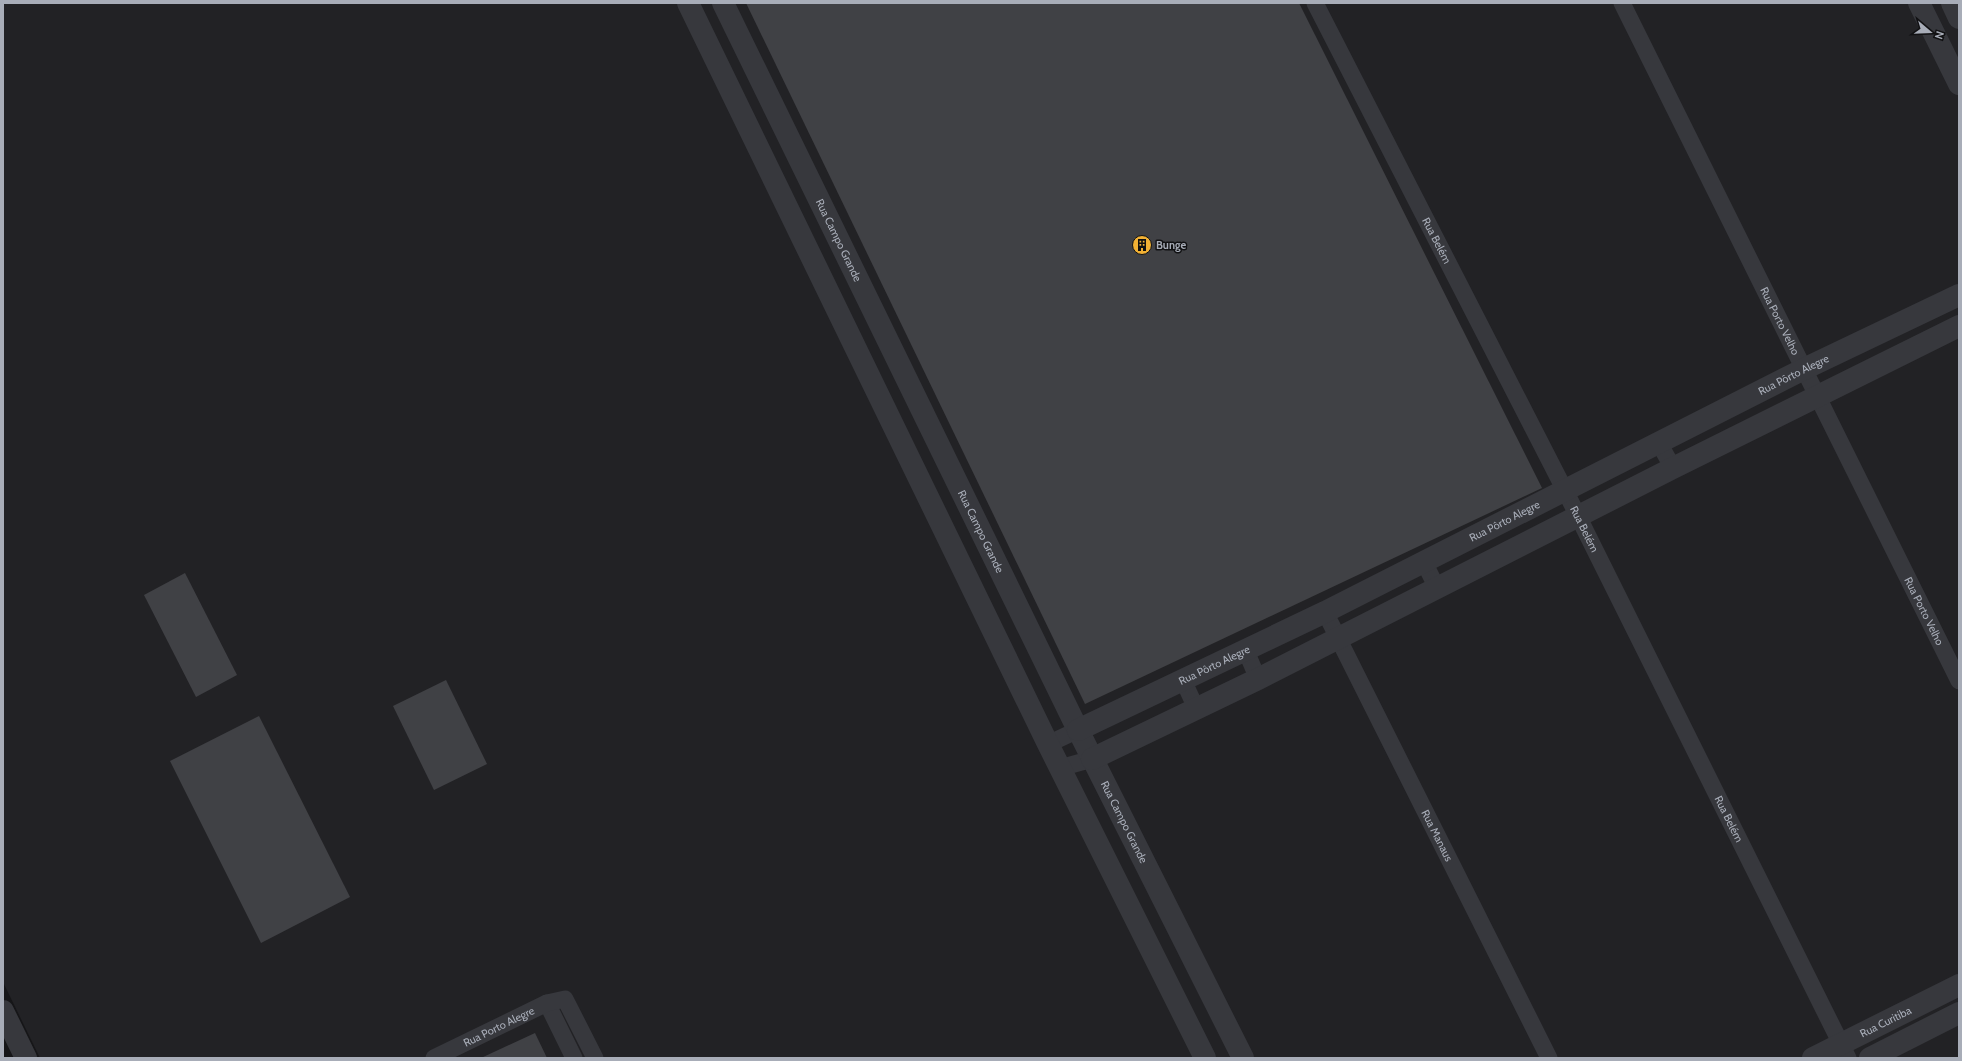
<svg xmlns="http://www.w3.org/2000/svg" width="1962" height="1061" font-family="Cabin,sans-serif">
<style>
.built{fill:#222225}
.building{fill:#404145}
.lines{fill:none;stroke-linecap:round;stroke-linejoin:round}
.minor{stroke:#37383d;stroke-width:17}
.tertiary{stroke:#37383d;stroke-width:22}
.labels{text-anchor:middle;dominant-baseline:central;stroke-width:3;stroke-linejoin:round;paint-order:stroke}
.street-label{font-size:11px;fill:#a8adb8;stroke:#111113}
.poi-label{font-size:11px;font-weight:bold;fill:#a8adb8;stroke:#111113;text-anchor:start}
</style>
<rect width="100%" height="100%" fill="#161618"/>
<path class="built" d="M3,3H1959V1058H40L3,982Z"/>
<g class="building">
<path d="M746,3H1299L1542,488L1085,704Z"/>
<path d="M185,573L237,675L196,697L144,595Z"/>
<path d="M446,680L487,764L434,790L393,706Z"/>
<path d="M259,716L350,897L261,943L170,761Z"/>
<path d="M535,1033L547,1058H481Z"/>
</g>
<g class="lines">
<g class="minor">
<path id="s1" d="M1315,3L1578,516L1848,1058"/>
<path id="s2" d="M1622,3L1959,681"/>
<path d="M1659,443L1673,468"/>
<path d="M1424,562L1437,588"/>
<path id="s3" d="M1325,612L1549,1058"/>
<path d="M1246,651L1258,679"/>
<path d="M1183,680L1196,708"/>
<path d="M1048,744L1078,730"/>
<path d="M1060,768L1092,759"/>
<path d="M547,1003L574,1058"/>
<path id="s4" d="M434,1058L547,1003L565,999L595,1058"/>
</g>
<g class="tertiary">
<path d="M688,3L1048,744L1205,1058"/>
<path id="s5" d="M723,3L1078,730L1243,1058"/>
<path d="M1919,3L1959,84"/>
<path d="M1952,3L1959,18"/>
<path id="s6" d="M1078,730L1325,612L1804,369L1959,295"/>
<path d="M1092,759L1258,679L1673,468L1959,326"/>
<path d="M3,1011L26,1058"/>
<path id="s7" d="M1813,1058L1959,985"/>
<path d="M1870,1058L1959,1013"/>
</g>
</g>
<defs>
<symbol id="building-disc" viewBox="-11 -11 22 22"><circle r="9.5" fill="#f2b134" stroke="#111113"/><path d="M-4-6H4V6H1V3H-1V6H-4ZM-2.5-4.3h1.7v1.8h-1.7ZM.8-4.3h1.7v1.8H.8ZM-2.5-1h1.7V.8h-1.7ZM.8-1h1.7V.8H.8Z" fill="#111"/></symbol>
</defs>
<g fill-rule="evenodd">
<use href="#building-disc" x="1131" y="234" width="22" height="22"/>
</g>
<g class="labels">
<g class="street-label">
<text stroke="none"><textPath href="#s5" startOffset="264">Rua Campo Grande</textPath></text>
<text stroke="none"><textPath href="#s1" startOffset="267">Rua Belém</textPath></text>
<text stroke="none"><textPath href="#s2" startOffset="355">Rua Porto Velho</textPath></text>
<text stroke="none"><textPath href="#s6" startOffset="799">Rua Pôrto Alegre</textPath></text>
<text stroke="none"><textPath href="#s6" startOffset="475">Rua Pôrto Alegre</textPath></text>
<text stroke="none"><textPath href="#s1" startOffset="591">Rua Belém</textPath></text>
<text stroke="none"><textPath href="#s5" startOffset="588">Rua Campo Grande</textPath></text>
<text stroke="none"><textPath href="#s2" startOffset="679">Rua Porto Velho</textPath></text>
<text stroke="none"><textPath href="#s6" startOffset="151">Rua Pôrto Alegre</textPath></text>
<text stroke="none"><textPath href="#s1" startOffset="915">Rua Belém</textPath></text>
<text stroke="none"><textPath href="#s5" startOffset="912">Rua Campo Grande</textPath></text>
<text stroke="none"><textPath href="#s3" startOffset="250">Rua Manaus</textPath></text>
<text stroke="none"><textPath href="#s7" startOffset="81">Rua Curitiba</textPath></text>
<text stroke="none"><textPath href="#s4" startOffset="72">Rua Porto Alegre</textPath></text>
</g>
<g class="poi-label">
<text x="1156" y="245">Bunge</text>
</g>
</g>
<rect width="1962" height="1061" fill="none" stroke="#a8adb8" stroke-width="8"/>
<g transform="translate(1930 32) rotate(109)" stroke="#111113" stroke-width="3" paint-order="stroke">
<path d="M0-3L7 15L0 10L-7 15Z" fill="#a8adb8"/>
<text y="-6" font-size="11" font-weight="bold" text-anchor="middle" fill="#a8adb8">N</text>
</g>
</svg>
